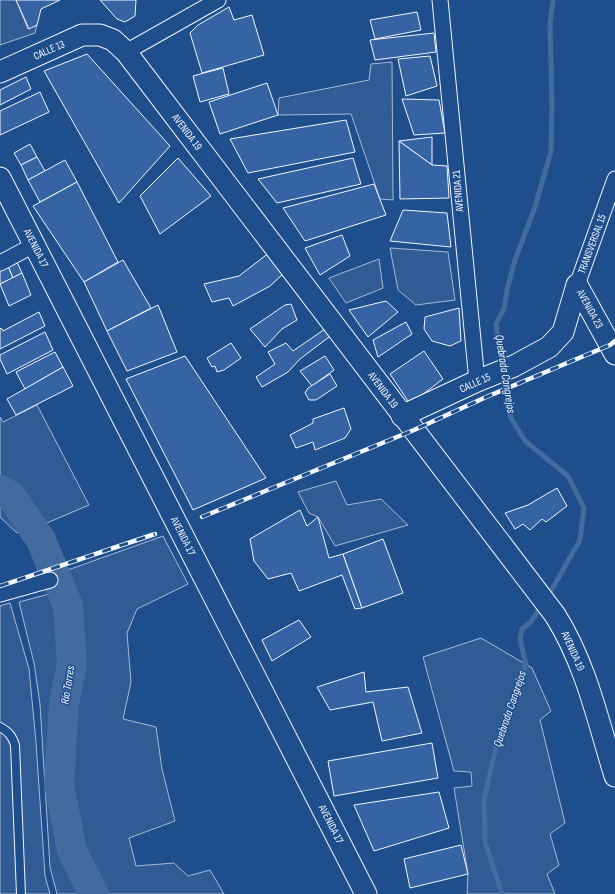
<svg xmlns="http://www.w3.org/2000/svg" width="615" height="894" font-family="'Sofia Sans Condensed',sans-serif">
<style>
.built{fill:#305b95;stroke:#a8bbd7}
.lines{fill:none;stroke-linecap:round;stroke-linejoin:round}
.stream{stroke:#446ba0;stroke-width:5}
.river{stroke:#446ba0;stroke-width:30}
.building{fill:#3563a3;stroke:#f2f6ff}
.lane-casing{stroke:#f2f6ff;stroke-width:10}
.street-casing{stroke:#f2f6ff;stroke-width:17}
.secondary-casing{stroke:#f2f6ff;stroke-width:23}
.lane{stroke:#1f4e8c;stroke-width:8}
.street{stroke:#1f4e8c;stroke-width:15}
.secondary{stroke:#1f4e8c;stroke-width:21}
.rail-casing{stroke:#f2f6ff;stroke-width:4.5}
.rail{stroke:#1f4e8c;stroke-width:3;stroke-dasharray:9;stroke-linecap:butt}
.labels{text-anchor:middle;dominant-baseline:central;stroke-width:3;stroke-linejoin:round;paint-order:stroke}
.street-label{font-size:11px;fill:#f2f6ff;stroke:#1f4e8c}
.water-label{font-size:12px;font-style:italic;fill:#f2f6ff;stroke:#1f4e8c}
</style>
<rect width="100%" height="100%" fill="#1f4e8c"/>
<g class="built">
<path d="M0,0H16L28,29L37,25L35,33L0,45Z"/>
<path d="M392,62L393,200L380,199L351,114L278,115L279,98L369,80L371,64Z"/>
<path d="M390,248L448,252L455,300L416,305L398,290Z"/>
<path d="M379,259L383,288L346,303L329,278Z"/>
<path d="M37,405L89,505L35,528L17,533L0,517V417L3,422Z"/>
<path d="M336,481L347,505L381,499L408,525L335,546L318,517L309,513L298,492Z"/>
<path d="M163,536L188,584L137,609L127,633L131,682L123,719L156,727L162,769L175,821L129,838L136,866L174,863L188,876L210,870L224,894H57L50,867L40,704L34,663L19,602L72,588L65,571Z"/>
<path d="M10,603L29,669L36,742L45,876L50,894H0V606Z"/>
<path d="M481,638L532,668L551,711L540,720L565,823L550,834L559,865L547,874L555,894H467L468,874L454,788L472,786L471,772L454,771L423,657Z"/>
</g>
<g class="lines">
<g class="stream">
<path d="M502,366L496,324L504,309L507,290L515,260L535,207L551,151L552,104L550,23L553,0"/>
<path d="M503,376L511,418L525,441L568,476L584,508L580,540L548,596"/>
<path d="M502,894L485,842L484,799L498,739L526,664L520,640L522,629L531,622L541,606"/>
</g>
<path class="river" d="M0,490L11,496L41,540L68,606L72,664L64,704L59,784L72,851L94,894"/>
</g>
<g class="building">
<path d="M16,0H60L41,9L37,25L29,29Z"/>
<path d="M100,0H136L135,16L125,22L117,19Z"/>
<path d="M229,7L234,20L252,15L264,55L202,73L190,33L198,25Z"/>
<path d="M417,12L421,30L375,39L370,20Z"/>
<path d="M434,33L436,52L375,60L370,40Z"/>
<path d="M87,54L170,146L119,203L44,71Z"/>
<path d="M430,56L437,86L406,96L398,59Z"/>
<path d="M223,68L229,94L200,102L193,76Z"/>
<path d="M26,77L31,89L0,105V90Z"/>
<path d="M267,83L278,115L220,134L209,102Z"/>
<path d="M40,92L49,112L0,135V111Z"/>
<path d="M402,99L439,100L445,133L414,135Z"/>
<path d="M346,120L355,152L248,173L230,139Z"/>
<path d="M432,137V165L399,141Z"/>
<path d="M399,141L432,165L447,166L449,198L400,199Z"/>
<path d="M30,144L37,157L21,165L14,153Z"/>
<path d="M37,157L45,171L28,180L21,165Z"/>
<path d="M178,158L211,196L160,234L140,196Z"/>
<path d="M353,158L361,184L277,203L258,179Z"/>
<path d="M65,160L77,182L40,202L28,180Z"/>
<path d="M77,182L118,262L84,282L33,206Z"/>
<path d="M374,184L386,215L305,241L283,208Z"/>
<path d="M403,210L447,213L451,247L390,241Z"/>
<path d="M342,235L350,256L320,275L305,248Z"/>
<path d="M270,252L282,275L270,286L233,306L229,298L212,302L204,284L239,276Z"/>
<path d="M16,260L22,273L13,278L7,264Z"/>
<path d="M123,260L151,308L107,331L84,282Z"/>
<path d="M7,264L13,278L0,284V268Z"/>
<path d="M22,273L31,295L9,306L0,284Z"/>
<path d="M386,301L398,312L368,337L349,310Z"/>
<path d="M291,304L297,320L282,329L265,347L250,329L285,305Z"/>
<path d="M158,305L177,352L127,371L107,331Z"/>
<path d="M459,308L461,341L450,346L432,341L424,329L425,317Z"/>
<path d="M39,312L45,326L0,349V329L1,328L3,331Z"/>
<path d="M406,322L412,334L378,357L373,340Z"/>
<path d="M325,329L331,335L329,337L300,359L288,372L262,387L256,377L275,364L268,352L286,343L293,351Z"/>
<path d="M45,332L53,350L7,374L0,359V355Z"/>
<path d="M231,343L241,358L224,370L217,372L215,366L212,367L207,358Z"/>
<path d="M424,351L443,379L410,404L390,374Z"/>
<path d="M55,352L63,367L25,389L16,372Z"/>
<path d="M185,356L266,478L193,510L126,379Z"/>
<path d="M325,356L334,370L312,386L300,371Z"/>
<path d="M63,367L73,386L16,415L7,399Z"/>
<path d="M330,374L337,386L316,400H309L305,393L308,388Z"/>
<path d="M344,408L351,429L345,438L315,450L313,442L296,448L290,435L313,423V419Z"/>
<path d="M557,488L567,506L546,522L542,519L530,530L523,524L515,529L505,513L528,505Z"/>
<path d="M300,510L307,526L318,517L329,558L343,554L362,608L355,609L342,575L299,591L291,573L268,579L254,561L250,539Z"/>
<path d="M383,539L403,593L362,608L343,554Z"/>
<path d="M299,620L311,637L272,661L262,640Z"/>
<path d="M364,672L366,692L408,687L422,733L382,741L373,702L330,710L317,687Z"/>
<path d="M432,743L438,778L334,796L328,761Z"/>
<path d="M439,792L449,828L374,851L354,805Z"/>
<path d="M461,845L468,874L410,888L404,859Z"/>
</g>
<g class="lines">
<defs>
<path id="lane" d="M0,727C9,732 12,736 15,745L21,894"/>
<g id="street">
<path d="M440,0L477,381"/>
<path d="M126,52L218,0"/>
<path d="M0,263L34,245"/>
<path d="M577,285L615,179"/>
<path d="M0,594L50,580"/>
</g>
<g id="secondary">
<path d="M0,72L82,35H100L113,40L126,52L555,615C586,664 598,721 615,776"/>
<path d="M0,178L366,894"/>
<path d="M577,285L615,354"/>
<path d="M402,416L477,381L514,366L549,347L563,332L577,285"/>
</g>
</defs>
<use href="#lane" class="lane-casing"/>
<use href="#street" class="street-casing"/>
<use href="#secondary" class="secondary-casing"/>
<use href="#lane" class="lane"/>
<use href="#street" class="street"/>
<use href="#secondary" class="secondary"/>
<defs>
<g id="rail">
<path d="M202,517L414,430L484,398L610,345L615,341"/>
<path d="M0,586L155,534"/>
</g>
</defs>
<use href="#rail" class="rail-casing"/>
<use href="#rail" class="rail"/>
</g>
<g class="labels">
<g class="street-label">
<text transform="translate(49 50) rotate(-24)">CALLE 13</text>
<text transform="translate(187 132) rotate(53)">AVENIDA 19</text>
<text transform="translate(458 191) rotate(-95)">AVENIDA 21</text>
<text transform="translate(592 244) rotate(-70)">TRANSVERSAL 15</text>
<text transform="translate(36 248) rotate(63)">AVENIDA 17</text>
<text transform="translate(590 309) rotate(61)">AVENIDA 23</text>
<text transform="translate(475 383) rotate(-24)">CALLE 15</text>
<text transform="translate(383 390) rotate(53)">AVENIDA 19</text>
<text transform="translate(183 536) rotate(63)">AVENIDA 17</text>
<text transform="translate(573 651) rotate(66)">AVENIDA 19</text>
<text transform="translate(331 824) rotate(63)">AVENIDA 17</text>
</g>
<g class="water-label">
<text transform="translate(505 374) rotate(81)">Quebrada Cangrejos</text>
<text transform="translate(68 685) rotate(-81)">Río Torres</text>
<text transform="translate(510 709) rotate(-71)">Quebrada Cangrejos</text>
</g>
</g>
</svg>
